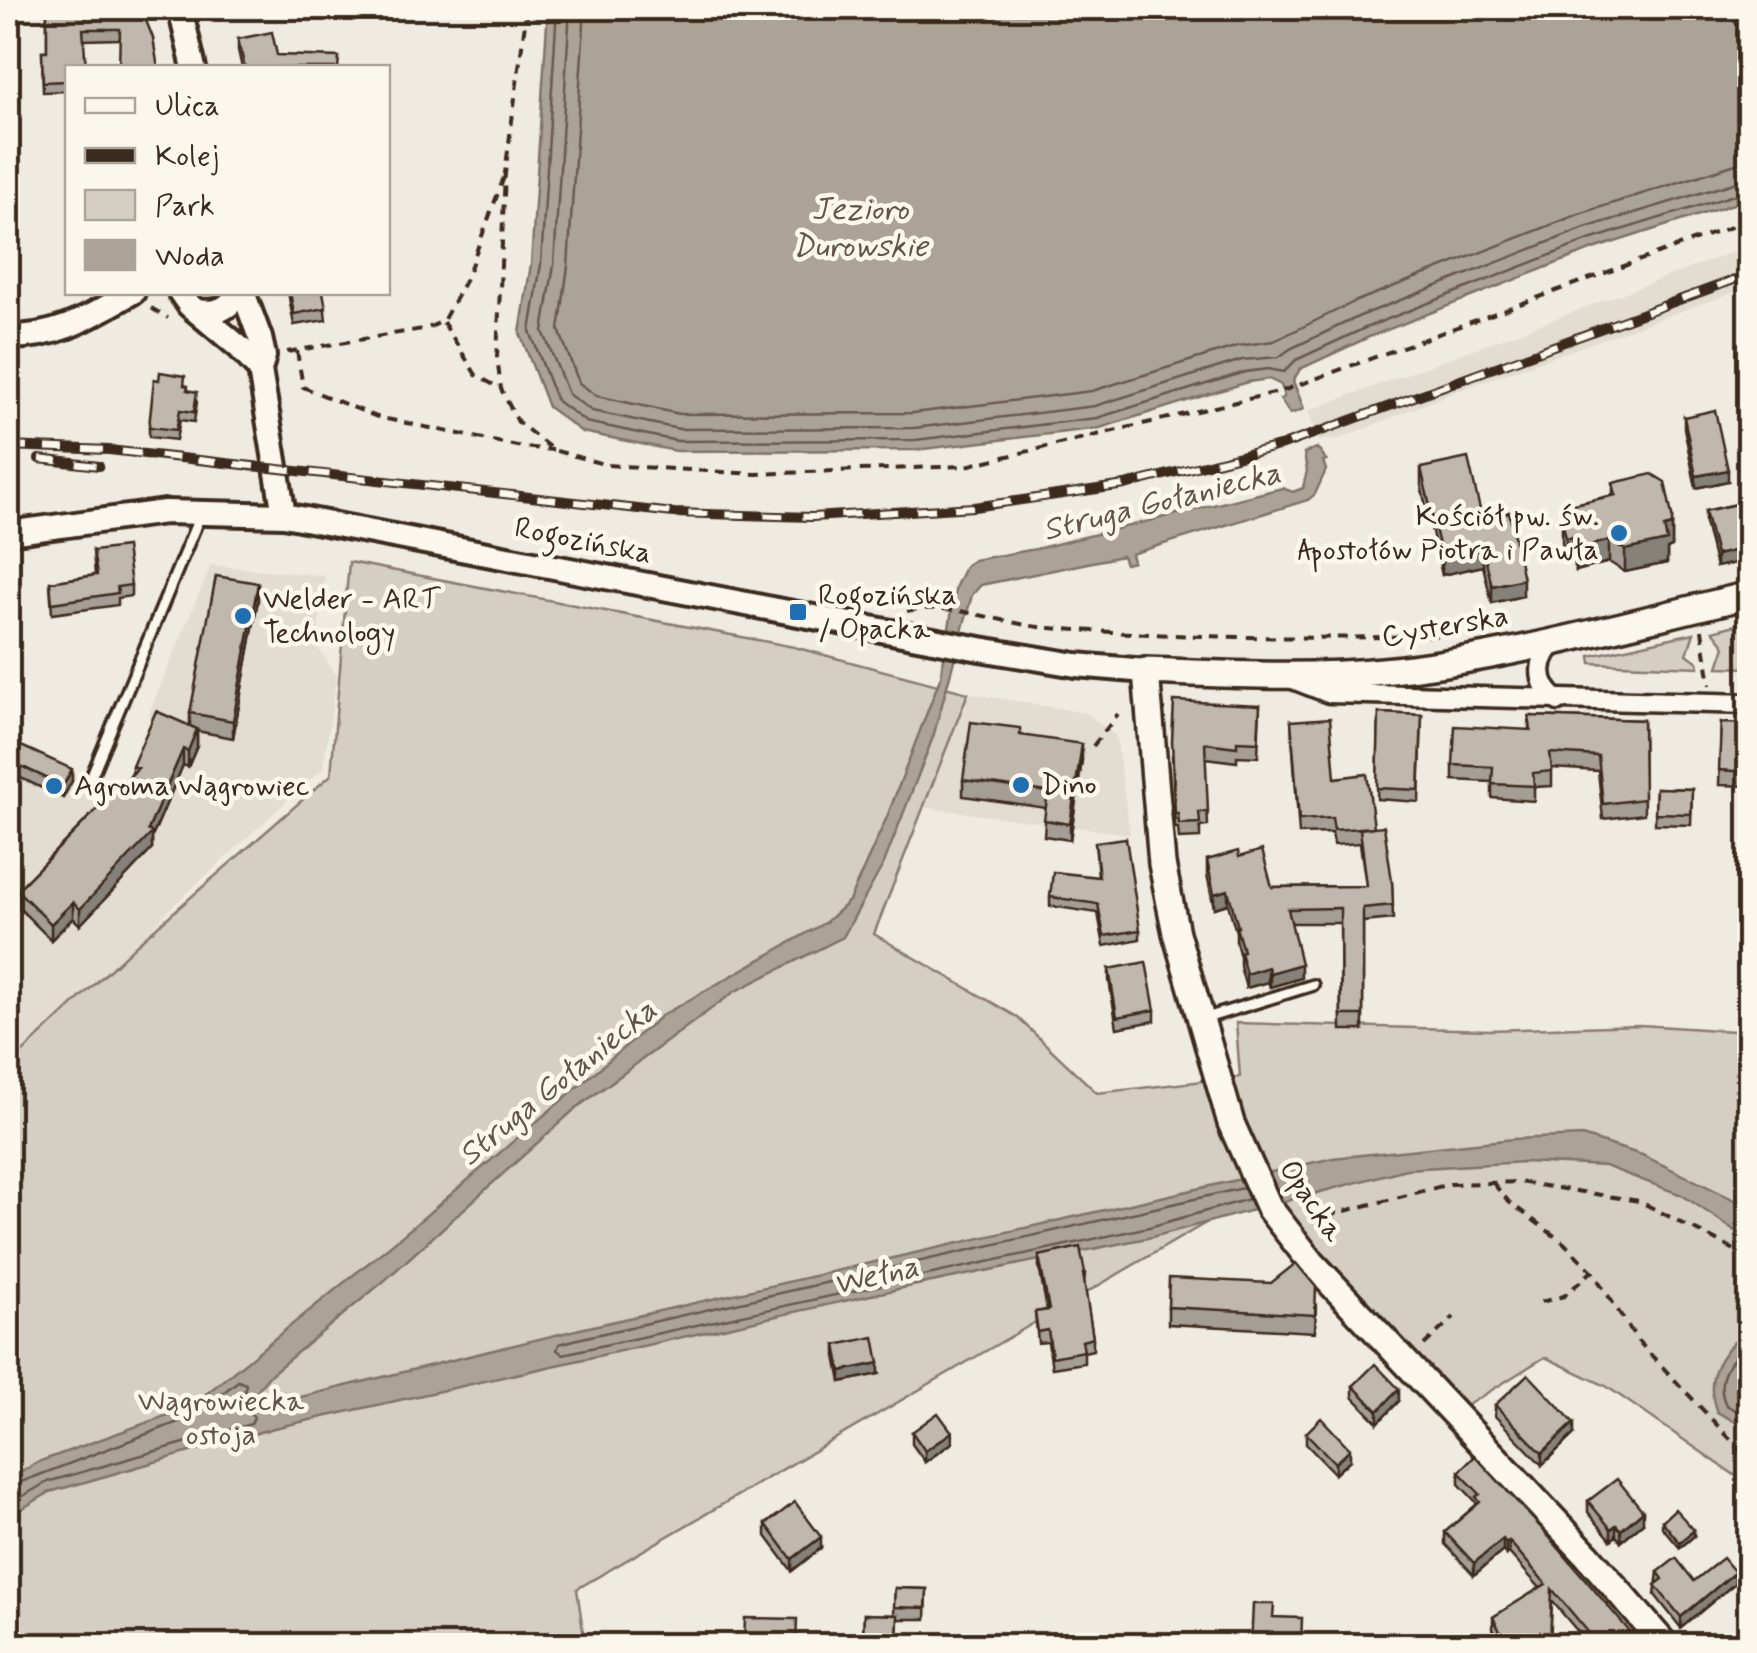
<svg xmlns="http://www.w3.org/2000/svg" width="1757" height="1653" font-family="Mynerve,sans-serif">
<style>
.built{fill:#e2dcd1}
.green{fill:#d5cec3;stroke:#887c70;stroke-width:2.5}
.water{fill:#aca397;stroke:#7f7367;stroke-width:2.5}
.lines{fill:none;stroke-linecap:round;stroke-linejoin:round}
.shore{stroke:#685a4e;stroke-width:2.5}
.service-casing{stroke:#3b2a1e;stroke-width:16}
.minor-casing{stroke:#3b2a1e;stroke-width:25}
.tertiary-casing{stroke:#3b2a1e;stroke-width:30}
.secondary-casing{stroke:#3b2a1e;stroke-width:32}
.path{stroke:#3b2a1e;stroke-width:4;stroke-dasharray:10 8;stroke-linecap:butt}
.service{stroke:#fbf7ec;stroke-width:9}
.minor{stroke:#fbf7ec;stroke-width:18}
.tertiary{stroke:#fbf7ec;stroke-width:22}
.secondary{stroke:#fbf7ec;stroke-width:25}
.rail-casing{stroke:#3b2a1e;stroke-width:10}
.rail{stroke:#fbf7ec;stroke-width:6;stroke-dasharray:19;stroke-linecap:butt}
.wall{fill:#a59e95;stroke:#3b2a1e;stroke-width:2.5}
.shaded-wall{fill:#868179;stroke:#3b2a1e;stroke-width:2.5}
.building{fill:#c0b8ad;stroke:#3b2a1e;stroke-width:2.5}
.poi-dot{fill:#1f6fb2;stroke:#fbf7ec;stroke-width:4}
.labels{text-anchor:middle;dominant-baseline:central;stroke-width:9;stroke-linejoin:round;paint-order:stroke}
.poi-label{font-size:30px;fill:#3b2a1e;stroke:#fbf7ec;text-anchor:start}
.street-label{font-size:30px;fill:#3b2a1e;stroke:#fbf7ec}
.park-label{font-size:30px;fill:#625347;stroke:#fbf7ec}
.water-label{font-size:32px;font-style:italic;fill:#635448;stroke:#fbf7ec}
</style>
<rect width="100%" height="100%" fill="#f0ebe0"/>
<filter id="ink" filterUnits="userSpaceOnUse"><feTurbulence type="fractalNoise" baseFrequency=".01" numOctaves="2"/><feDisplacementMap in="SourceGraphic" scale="20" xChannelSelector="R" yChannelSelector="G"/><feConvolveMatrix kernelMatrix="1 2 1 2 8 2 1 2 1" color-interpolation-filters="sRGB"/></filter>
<g filter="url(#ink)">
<g class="built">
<path d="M1749,246V287L1454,392L1342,438L1319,441L1308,411Z"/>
<path d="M211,565L325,576L316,645L337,676L323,768L172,907L8,1078V751L51,765L125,798L156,728L149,713Z"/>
<path d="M968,693L1086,713L1116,736L1130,834L921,807Z"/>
</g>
<g class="green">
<path d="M349,562L794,647L968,693L874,934L1017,1017L1097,1093L1240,1077L1236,1023L1491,1030L1640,1025L1749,1032V1485L1606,1386L1545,1357L1453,1414L1282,1228L1271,1185L577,1589L585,1645H8V1066L136,945L331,775Z"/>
<path d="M1746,622L1749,623V668L1718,667L1725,646L1713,631Z"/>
<path d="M1694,633L1687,654L1698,662L1699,667L1591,663L1590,656Z"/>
</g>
<g class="water">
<path d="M548,8H1749V199L1593,249L1369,337L1300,369L1293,381L1304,409L1290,414L1280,399L1284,397L1281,385L1269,379L1248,382L1100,428L915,450L676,451L582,432L548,407L520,333L531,264Z"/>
<path d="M1317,448L1326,460L1323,461L1326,470L1315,494L1308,500L1131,554L1133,562L1125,564L1122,556L981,585L972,595L933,737L884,863L843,937L734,992L575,1109L384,1281L271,1374L254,1394L251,1405L276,1403L580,1329L1333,1158L1514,1139L1582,1136L1642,1155L1749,1207V1240L1682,1195L1605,1166L1524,1162L1406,1169L1152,1237L912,1286L274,1428L50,1492L8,1517V1479L41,1461L190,1407L403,1235L661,1016L826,922L849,901L887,817L941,676L956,586L966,565L974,560L1036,549L1282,488L1293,492L1303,488L1307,471L1304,453Z"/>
<path d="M1749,1328V1429L1717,1412C1702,1376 1722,1351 1749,1328Z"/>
</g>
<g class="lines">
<g class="shore">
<path d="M557,8L541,264L530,331L556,400L586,422L677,441L915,440L1097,418L1245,372L1268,369L1284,372L1296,360L1365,328L1589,240L1750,190"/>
<path d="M570,8L554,265L543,331L568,394L592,411L679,429L914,428L1095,406L1242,360L1279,357L1290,349L1360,316L1585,228L1750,178"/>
<path d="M585,8L568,266L559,330L579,383L597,396L680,414L913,413L1092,391L1238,346L1274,341L1354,302L1579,214L1736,164L1750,163"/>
<path d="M1243,1188L582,1338L559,1344L557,1350L563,1354L1149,1227L1249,1199"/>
<path d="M1750,1341C1731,1359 1713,1378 1726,1405L1750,1418"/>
<path d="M8,1487L194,1416L238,1381L246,1384L242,1404L254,1417L251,1424L47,1482L8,1505"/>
</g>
<defs>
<g id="service">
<path d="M89,782L201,513"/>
<path d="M1203,1019L1313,985"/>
</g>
<g id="minor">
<path d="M1558,639C1536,659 1535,683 1558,701"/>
<path d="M1293,679L1329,693L1750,704"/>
</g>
<g id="tertiary">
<path d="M180,8L194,68"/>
<path d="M180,292L189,305L239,347L260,370"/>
<path d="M243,292L260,338L264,356L260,370L284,515"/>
<path d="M198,311C216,314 230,309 238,292"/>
<path d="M8,337C60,337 89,317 133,292"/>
<path d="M8,533L165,512L284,515L980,649L1076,665L1146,671"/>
</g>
<path id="secondary" d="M1666,1646L1587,1555L1312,1263L1269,1208L1231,1123L1176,933L1162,864L1146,671C1224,674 1304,679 1383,671C1506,659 1629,623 1750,595"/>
</defs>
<use href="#service" class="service-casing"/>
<use href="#minor" class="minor-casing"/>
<use href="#tertiary" class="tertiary-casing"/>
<use href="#secondary" class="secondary-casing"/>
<g class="path">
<path d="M527,8L505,173L497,357L501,389L518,422L553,450L607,465L756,474L966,466L1282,391L1750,220"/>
<path d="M151,308L168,318"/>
<path d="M443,322L476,375L501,389"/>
<path d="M297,351L303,387L377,417L522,447L553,450"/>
<path d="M287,352L428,328L443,321L466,279L504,177"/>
<path d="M907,611C954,601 1002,625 1050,628C1184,638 1320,640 1454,635"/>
<path d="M1702,630L1710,685"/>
<path d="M1093,746L1118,714"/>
<path d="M1493,1183L1509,1202L1564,1243L1592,1271L1638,1341L1750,1460"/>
<path d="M1310,1220L1450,1184L1519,1182L1639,1201L1750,1258"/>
<path d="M1541,1302L1564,1296L1591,1272"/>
<path d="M1424,1345L1454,1317"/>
</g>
<use href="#service" class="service"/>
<use href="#minor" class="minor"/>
<use href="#tertiary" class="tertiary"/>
<use href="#secondary" class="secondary"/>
<defs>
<g id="rail">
<path d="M8,446L109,450L674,513L812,517L974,507L1125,485L1283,445L1750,274"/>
<path d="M39,459L99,466"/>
</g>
</defs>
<use href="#rail" class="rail-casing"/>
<use href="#rail" class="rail"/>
</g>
<g class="wall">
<path d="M47,8H140L120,39L84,40L68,68V91L43,92L42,51H47Z"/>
<path d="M238,39L277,55L339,67L242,68L238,50Z"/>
<path d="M288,292H323L326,320L294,325Z"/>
<path d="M185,385L197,402L194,422L180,420L176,440L149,437V427Z"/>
<path d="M1684,417L1728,481L1696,488L1684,428Z"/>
<path d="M1421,468L1482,518L1523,596L1492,603L1483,566L1442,575L1421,485Z"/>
<path d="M1613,483L1672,516V547L1667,549V563L1625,572L1609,562L1576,571L1573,559L1566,561L1562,542V520L1566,519V506L1613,495Z"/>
<path d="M1750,501V560L1716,567L1705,523V511Z"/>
<path d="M93,551L131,585V596L118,598V605L52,614L50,582L95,575Z"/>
<path d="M258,600L233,738L197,731V746L188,767L183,765L152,837V849L80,925L73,918L51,940L17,906V890L132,774V766L190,726V713Z"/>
<path d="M1260,705L1258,757L1237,756V762L1205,758L1208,826L1200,827V838L1179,839L1178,828H1175L1172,755Z"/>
<path d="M1379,713L1422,715L1419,802L1377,799Z"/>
<path d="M1529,716L1643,720L1644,814L1603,819L1598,771L1552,768V786L1534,787V801L1492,798V782L1453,780V765L1529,730Z"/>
<path d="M1291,721L1374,827L1392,881L1393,919L1363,922V1030H1341L1340,923H1291L1301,978L1270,987L1268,982L1246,988L1240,966V957L1236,942V932L1228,904L1214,908L1207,874V860L1239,857L1272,887L1366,886L1360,843L1334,845L1332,833L1299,834Z"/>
<path d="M1721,723L1750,724V786L1719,785Z"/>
<path d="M1020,736L1082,760L1070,840L1044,836L1046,808L963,796V780Z"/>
<path d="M8,740L72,781L63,798L8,772Z"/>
<path d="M1656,788L1692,789L1691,825L1655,824Z"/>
<path d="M1095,842L1140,930V939L1104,946L1098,913L1050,906V897L1098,877Z"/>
<path d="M1109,969L1155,1010V1021L1117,1028L1109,980Z"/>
<path d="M1039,1256L1085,1273L1084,1285L1093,1338V1350L1084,1352V1363L1052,1368L1048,1342L1038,1343L1035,1312L1047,1310L1039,1267Z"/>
<path d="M1316,1304L1315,1332L1168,1324V1307Z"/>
<path d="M836,1345L879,1374L841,1382L836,1356Z"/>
<path d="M1353,1386L1399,1401L1378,1423L1353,1397Z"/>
<path d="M1495,1405L1574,1434L1542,1465L1495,1416Z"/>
<path d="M912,1432L952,1443L925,1462L912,1444Z"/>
<path d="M1306,1433L1350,1460L1335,1474L1306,1444Z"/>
<path d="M1459,1472L1642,1646H1590L1552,1601L1550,1646H1502L1493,1629V1617L1540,1588L1509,1553L1506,1555L1503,1551L1474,1575L1445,1544V1532L1476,1505V1502L1459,1484Z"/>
<path d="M1588,1501L1643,1523L1621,1541L1616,1536L1611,1540L1588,1512Z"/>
<path d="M1662,1521L1694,1536L1680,1548L1662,1527Z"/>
<path d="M766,1524L821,1548L792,1571L766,1536Z"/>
<path d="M1658,1572L1694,1581L1735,1583L1681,1628L1655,1595Z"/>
<path d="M895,1588L927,1589L926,1619H898L897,1646H863L864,1614L894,1615Z"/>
</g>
<g class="shaded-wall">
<path d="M1728,470V481L1696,488V476Z"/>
<path d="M1672,525V547L1667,549V563L1625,572V550L1664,527Z"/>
<path d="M1573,537V559L1566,561V538Z"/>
<path d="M1609,540V562L1576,571V549Z"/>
<path d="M1750,547V560L1716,567V555Z"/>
<path d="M1483,549V566L1442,575V558Z"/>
<path d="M1523,579V596L1492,603V586Z"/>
<path d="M258,583V600L233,738V721Z"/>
<path d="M197,729V746L188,767V751Z"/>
<path d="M1082,744V760L1070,840V824Z"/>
<path d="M183,749V765L152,837V849L80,925V909L148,830Z"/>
<path d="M72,769V781L63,798V786Z"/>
<path d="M1228,890V904L1214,908V894Z"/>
<path d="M73,902V918L51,940V924Z"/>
<path d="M1301,964V978L1270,987V973Z"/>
<path d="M1268,967V982L1246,988V974Z"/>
<path d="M879,1363V1374L841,1382V1371Z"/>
<path d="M1399,1389V1401L1378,1423V1411Z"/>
<path d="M1574,1423V1434L1542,1465V1453Z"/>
<path d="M952,1432V1443L925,1462V1451Z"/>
<path d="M1350,1449V1460L1335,1474V1463Z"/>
<path d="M1643,1511V1523L1621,1541V1530Z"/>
<path d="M1616,1525V1536L1611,1540V1529Z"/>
<path d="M1694,1530V1536L1680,1548V1543Z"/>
<path d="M821,1537V1548L792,1571V1559Z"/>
<path d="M1503,1539V1551L1474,1575V1563Z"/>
<path d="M1509,1541V1553L1506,1555V1543Z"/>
<path d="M1735,1572V1583L1681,1628V1617Z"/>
</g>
<g class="building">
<path d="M47,8H140L142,18H145L153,38L158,68H119L120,29H83L86,68H68V81L43,82L42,51H47Z"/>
<path d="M272,32L277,55L339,57L338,68H245L238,39Z"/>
<path d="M290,292H323L326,308L294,314Z"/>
<path d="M160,372L185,376L184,385L188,386L187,390L197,392L194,412L180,410L176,430L149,427L154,379L159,380Z"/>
<path d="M1715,410L1728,470L1696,476L1684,417Z"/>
<path d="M1468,458L1482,518L1509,512L1523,579L1492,586L1483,549L1442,558L1421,468Z"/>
<path d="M1652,474L1665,482L1672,516V525L1664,527L1667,541L1625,550L1609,540L1576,549L1573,537L1566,538L1562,520L1568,519L1566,506L1616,495L1613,483Z"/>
<path d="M1750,501V547L1716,555L1705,511Z"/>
<path d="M126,547L131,585L117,587L118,593L52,603L50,582L97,575L93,551Z"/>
<path d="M216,576L258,583L233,721L190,713Z"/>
<path d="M1174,701L1260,705L1258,742L1237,741V747L1205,743L1208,812H1199L1200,823L1179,824L1178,813H1175L1172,741Z"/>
<path d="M156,711L197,729L188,751L183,749L148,830L152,833L80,909L73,902L51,924L17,890L138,768L132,766Z"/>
<path d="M1379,713L1422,715L1419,790L1377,788Z"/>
<path d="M1529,716L1643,720L1644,799L1603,804L1598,756L1550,753L1552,771L1533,773L1534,786L1492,784L1493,767L1453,765L1455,726L1531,730Z"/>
<path d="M1330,718L1335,778L1367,774L1374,827L1384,826L1392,881L1393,905L1363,908V1015H1341L1340,908L1288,909L1301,964L1270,973L1268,967L1246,974L1240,952L1243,951L1236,927H1238L1228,890L1214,894L1207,860L1238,851L1239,857L1262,850L1272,887L1367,886L1360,829L1374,827L1334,830L1332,818L1299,820L1291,721Z"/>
<path d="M971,722L1020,728V735L1082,744L1070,824L1044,820L1048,792L963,780Z"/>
<path d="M1721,723L1750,724V772L1719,770Z"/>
<path d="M8,740L72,769L63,786L8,760Z"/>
<path d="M1656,788L1692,789L1691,814L1655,813Z"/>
<path d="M1126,838L1140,930L1104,936L1098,904L1050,897L1053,872L1099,877L1095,842Z"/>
<path d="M1146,962L1155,1010L1117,1017L1109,969Z"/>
<path d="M1080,1247L1085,1273L1083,1274L1093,1338L1082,1341L1084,1351L1052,1357L1048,1330L1038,1332L1035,1312L1049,1310L1039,1256Z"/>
<path d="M1296,1263L1316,1287L1315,1315L1168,1307L1169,1278L1271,1283Z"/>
<path d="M874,1337L879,1363L841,1371L836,1345Z"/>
<path d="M1375,1364L1399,1389L1378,1411L1353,1386Z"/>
<path d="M1528,1374L1574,1423L1542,1453L1495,1405Z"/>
<path d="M938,1413L952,1432L925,1451L912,1432Z"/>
<path d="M1321,1418L1350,1449L1335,1463L1306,1433Z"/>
<path d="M1475,1456L1544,1531L1642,1646H1600L1552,1589L1550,1646H1507L1493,1617L1546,1584L1509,1541L1506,1543L1503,1539L1474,1563L1445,1532L1480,1502L1476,1497L1480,1494L1459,1472Z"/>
<path d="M1617,1479L1643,1511L1621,1530L1616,1525L1611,1529L1588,1501Z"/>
<path d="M795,1502L821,1537L792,1559L766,1524Z"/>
<path d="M1675,1509L1694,1530L1680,1543L1662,1521Z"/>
<path d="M1676,1558L1694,1581L1723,1558L1735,1572L1681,1617L1655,1585L1663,1579L1658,1572Z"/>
<path d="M895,1588L927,1589L926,1608L894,1607Z"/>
<path d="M1253,1604H1274L1273,1617L1302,1618L1301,1646H1251Z"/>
<path d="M864,1614L898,1615L897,1639L863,1638Z"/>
<path d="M745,1618L797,1619L796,1646H744Z"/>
<path d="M1739,1627L1750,1639V1646H1733Z"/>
<path d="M1452,1631L1472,1635L1471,1646H1451Z"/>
</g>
</g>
<g class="poi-dot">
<circle cx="1619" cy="533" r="10"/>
<rect x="788" y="602" width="20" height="20" rx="5"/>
<circle cx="243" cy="616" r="10"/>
<circle cx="1021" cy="785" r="10"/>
<circle cx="54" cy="786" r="10"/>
</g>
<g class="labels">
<g class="poi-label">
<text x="1599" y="516" text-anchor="end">Kościół pw. św.<tspan x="1599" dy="34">Apostołów Piotra i Pawła</tspan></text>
<text x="818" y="595">Rogozińska<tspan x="818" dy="34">/ Opacka</tspan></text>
<text x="263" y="599">Welder - ART<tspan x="263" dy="34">Technology</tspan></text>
<text x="1041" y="785">Dino</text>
<text x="74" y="786">Agroma Wągrowiec</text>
</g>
<g class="street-label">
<text transform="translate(583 541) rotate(11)">Rogozińska</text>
<text transform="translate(1445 627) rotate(-10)">Cysterska</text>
<text transform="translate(1311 1201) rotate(56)">Opacka</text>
</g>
<g class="park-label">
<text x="221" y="1401">Wągrowiecka<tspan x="221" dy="34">ostoja</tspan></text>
</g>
<g class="water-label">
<text x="860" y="210">Jezioro<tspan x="860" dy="37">Durowskie</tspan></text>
<text transform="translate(1162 502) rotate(-14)">Struga Gołaniecka</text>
<text transform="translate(558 1083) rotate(-39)">Struga Gołaniecka</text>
<text transform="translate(876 1276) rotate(-13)">Wełna</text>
</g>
</g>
<rect width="1757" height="1653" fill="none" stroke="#fbf7ec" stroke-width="40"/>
<rect x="20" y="20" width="1717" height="1613" fill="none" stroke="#3b2a1e" stroke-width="4" filter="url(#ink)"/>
<rect x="65" y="65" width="325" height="230" fill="#fbf7ec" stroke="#aea59a" stroke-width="2.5"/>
<rect x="85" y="98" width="50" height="15" fill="#fbf7ec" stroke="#aea59a" stroke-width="2.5"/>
<text x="155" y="115" font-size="30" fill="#3b2a1e">Ulica</text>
<rect x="85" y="148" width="50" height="15" fill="#3b2a1e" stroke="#aea59a" stroke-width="2.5"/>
<text x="155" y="165" font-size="30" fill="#3b2a1e">Kolej</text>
<rect x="85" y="190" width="50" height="30" fill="#d5cec3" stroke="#aea59a" stroke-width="2.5"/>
<text x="155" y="215" font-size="30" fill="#3b2a1e">Park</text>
<rect x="85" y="240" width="50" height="30" fill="#aca397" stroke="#aea59a" stroke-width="2.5"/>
<text x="155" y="265" font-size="30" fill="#3b2a1e">Woda</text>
</svg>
